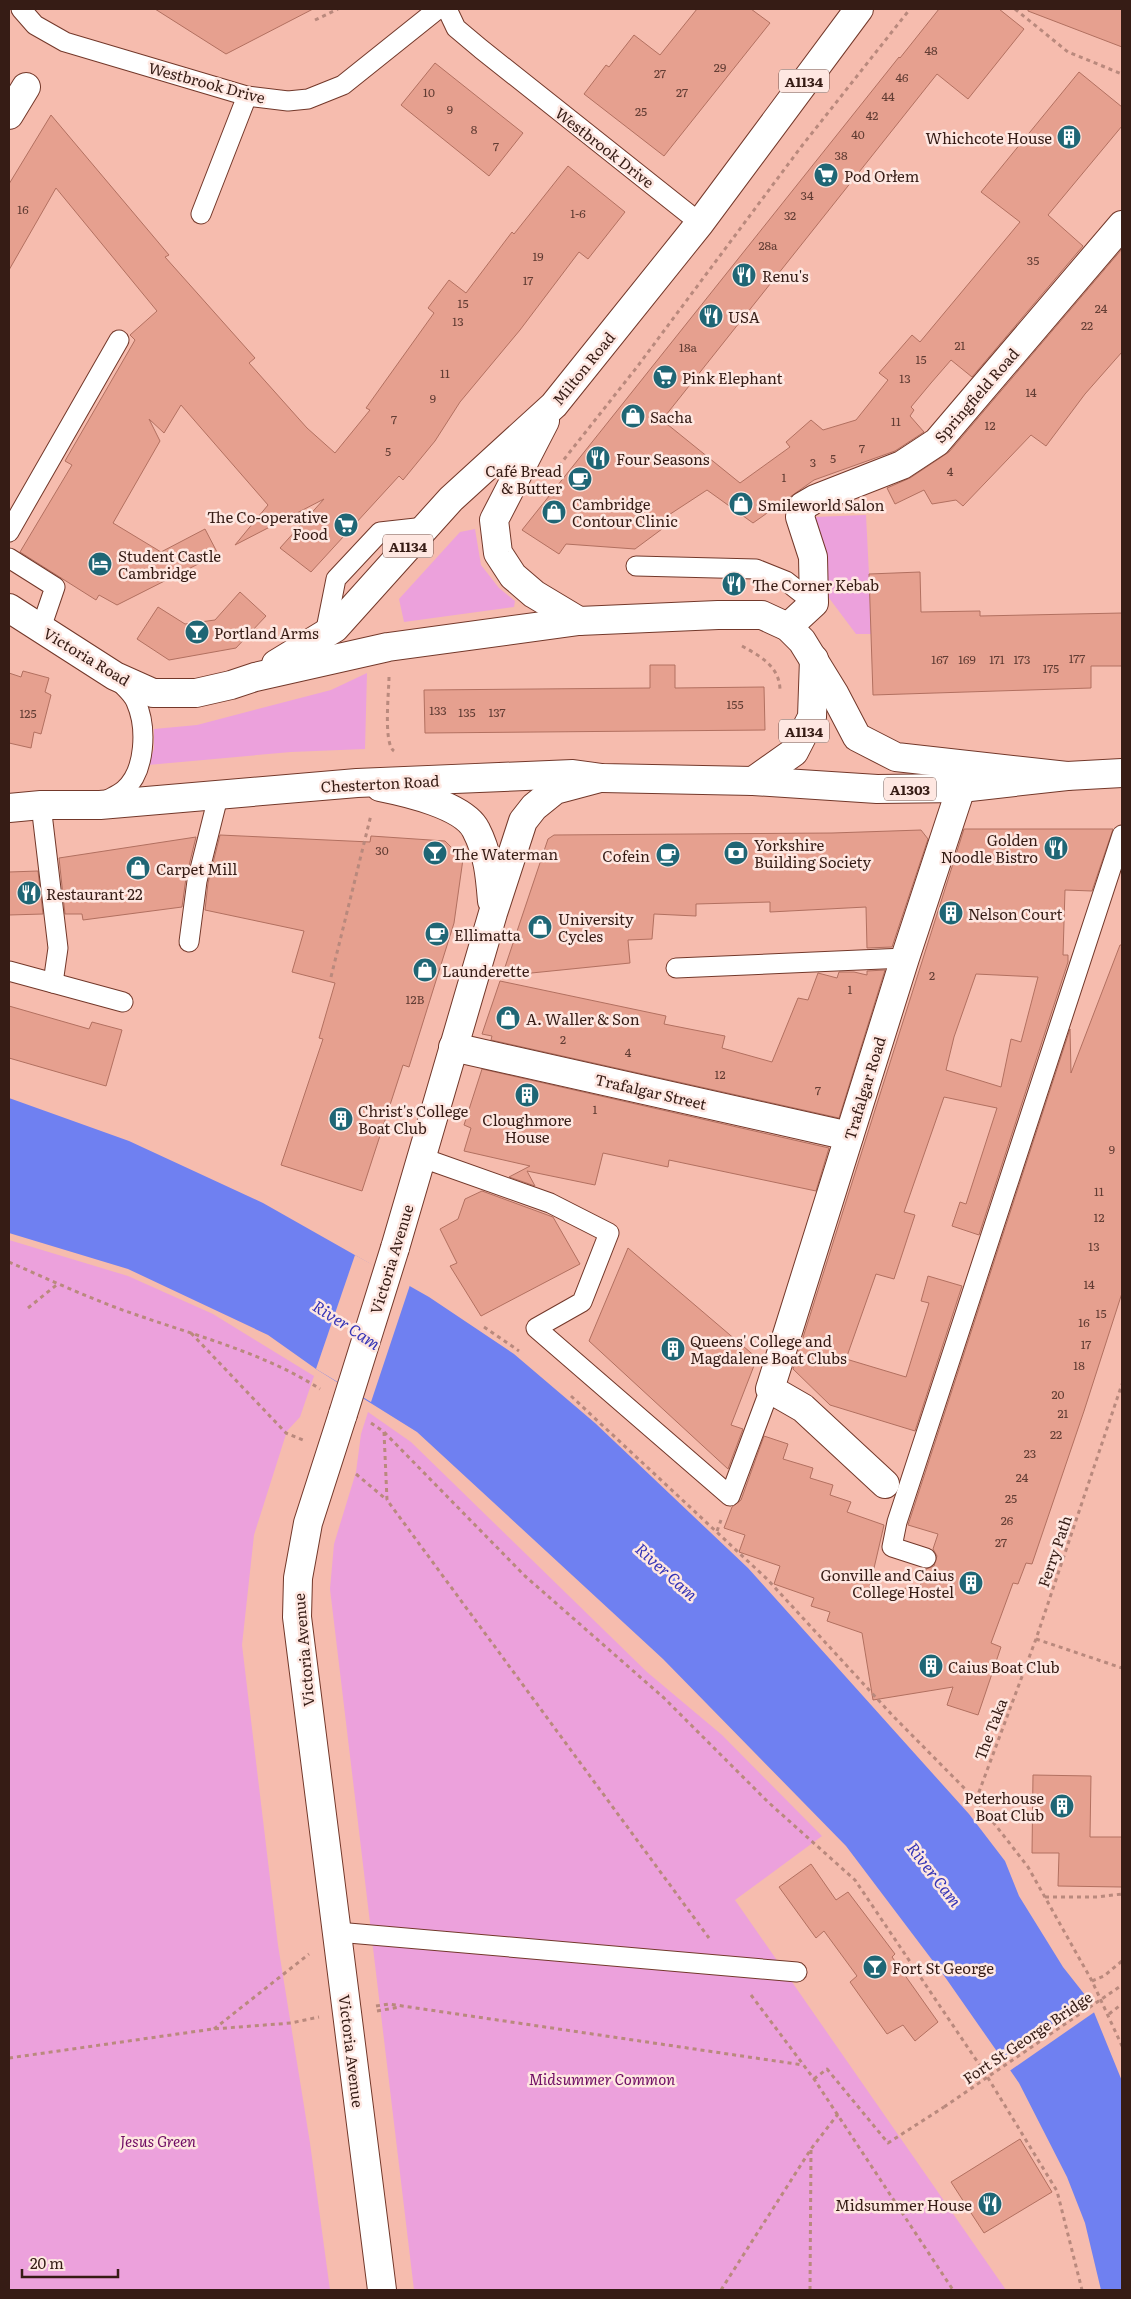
<svg xmlns="http://www.w3.org/2000/svg" width="1131" height="2299" font-family="Literata,serif">
<style>
.green{fill:#eca1dc}
.water{fill:#6f80f1}
.pier{fill:#f6bcae}
.building{fill:#e6a08f;stroke:#b27060;fill-rule:evenodd}
.lines{fill:none;stroke-linecap:round;stroke-linejoin:round}
.lane-casing{stroke:#73382a;stroke-width:21}
.street-casing{stroke:#73382a;stroke-width:30}
.secondary-casing{stroke:#73382a;stroke-width:30}
.primary-casing{stroke:#73382a;stroke-width:30}
.path{stroke:#b9897d;stroke-width:3;stroke-dasharray:4 4;stroke-linecap:butt}
.lane{stroke:#fff;stroke-width:19}
.street{stroke:#fff;stroke-width:28}
.secondary{stroke:#fff;stroke-width:28}
.primary{stroke:#fff;stroke-width:28}
.secondary-bridge-casing{stroke:#73382a;stroke-width:30;stroke-linecap:butt}
.path-bridge{stroke:#b9897d;stroke-width:3;stroke-dasharray:4 4;stroke-linecap:butt}
.secondary-bridge{stroke:#fff;stroke-width:28}
.labels{text-anchor:middle;dominant-baseline:central;stroke-width:5;stroke-linejoin:round;paint-order:stroke}
.number-label{font-size:12px;fill:#623d34}
.shield{fill:#fee7e1;stroke:#725952;stroke-width:1}
.shield-label{font-size:14px;font-weight:bold;fill:#361c15}
.street-label{font-size:15px;fill:#361c15;stroke:#fee7e1}
.poi-label{font-size:15px;fill:#361c15;stroke:#fee7e1;text-anchor:start}
.park-label{font-size:15px;font-style:italic;fill:#6f0b63;stroke:#fee7e1}
.water-label{font-size:16px;font-style:italic;fill:#3534b6;stroke:#fee7e1}
</style>
<rect width="100%" height="100%" fill="#f6bcae"/>
<g class="green">
<path d="M866,515L872,634H856L817,582L814,517Z"/>
<path d="M475,529L481,565L499,588L515,601L514,607L404,622L399,599L460,532Z"/>
<path d="M367,673L365,749L291,752L148,765L154,749V729L197,725L331,690Z"/>
<path d="M9,1240L128,1276L213,1314L314,1376L300,1417L287,1431L254,1535L242,1645L278,1945L310,2143L330,2290H9Z"/>
<path d="M368,1412L411,1442L647,1672L722,1735L822,1836L735,1900L1006,2290H414L330,1589L334,1544L356,1472L361,1434Z"/>
</g>
<path class="water" d="M9,1098L129,1141L263,1203L429,1297L514,1354L595,1423L748,1568L969,1814L1005,1861L1019,1896L1063,1967L1089,2000L1122,2081V2290H1101L1085,2223L1067,2177L1019,2083L945,1977L846,1846L663,1659L417,1432L316,1369L268,1335L128,1269L9,1233Z"/>
<g class="pier">
<path d="M355,1255L410,1285L371,1402L316,1369Z"/>
<path d="M1091,1998L1096,2011L1008,2072L1000,2060Z"/>
</g>
<g class="building">
<path d="M155,9H313L226,54Z"/>
<path d="M697,9H751L770,23L664,156L584,94L606,65L609,67L634,35L660,55Z"/>
<path d="M939,9H999L1024,29L968,99L937,74L662,420L740,483L790,447L786,442L811,420L823,430L856,420L888,380L879,373L912,335L920,342L1020,222L981,192L1079,72L1122,107V126L1048,215L1083,246L972,377L951,360L931,383L911,407L914,410L910,416L924,432L895,451L814,480L753,523L707,490L655,524L662,529L635,549L566,544L559,554L522,530L899,57L900,58Z"/>
<path d="M1028,9H1122V47L1028,11Z"/>
<path d="M435,63L523,133L489,176L401,105Z"/>
<path d="M51,115L169,255L165,257L255,358L249,363L307,428L335,453L370,410L366,408L434,313L428,308L449,280L466,293L512,232L514,234L568,166L625,212L588,259L579,252L520,330L460,402L435,441L403,480L399,476L311,572L280,548L324,499L235,545L268,505L181,405L164,433L149,419L160,441L113,523L161,552L205,529L218,554L117,605L99,595L96,600L20,552L72,465L65,461L135,340L130,335L157,311L56,188L9,270V184Z"/>
<path d="M1122,249V352L1085,394L1046,446L1031,435L963,506L956,500L932,504L924,490L895,504L887,488L910,478L949,452Z"/>
<path d="M920,572L921,612L980,611V616L1122,613V666H1091V688L873,695L869,574Z"/>
<path d="M240,592L266,616L236,648L169,660L137,639L158,607L185,624L215,620Z"/>
<path d="M650,665H675V688L764,687L765,730L425,733L424,690L650,688Z"/>
<path d="M23,671L49,678L45,692L51,695L41,734L34,732L31,748L9,743V673L21,677Z"/>
<path d="M964,829H1113L1092,891L1065,890L1063,955H1068V962L979,1235L952,1226L960,1202L966,1204L997,1108L944,1097L904,1212L915,1215L894,1279L876,1274L846,1359L906,1377L929,1303L921,1301L928,1276L962,1286L915,1431L830,1405L793,1369ZM976,974L1038,977L1021,1042L1011,1039L1001,1087L946,1070L954,1037Z"/>
<path d="M921,830L928,839L892,947L867,948L866,907L770,912V902L696,904V916L654,914L652,939L628,940L630,963L502,976L548,839L554,835L832,833Z"/>
<path d="M220,835L370,842L371,836L445,841L463,859L454,923L409,1067L403,1065L362,1191L281,1165L323,1039L319,1038L335,983L292,972L304,931L205,910L208,883Z"/>
<path d="M196,837L186,878L182,907L83,920L82,914H65L59,858Z"/>
<path d="M38,871L43,914L9,915V872Z"/>
<path d="M1120,945H1122V1293L1084,1411L1032,1564L1026,1563L1018,1584L1013,1583L991,1643L1001,1647L978,1715L947,1705L953,1687L873,1700L862,1633L827,1621L830,1612L811,1606L814,1598L774,1584L780,1566L739,1552L745,1535L724,1528L732,1507L741,1500L764,1436L788,1444L783,1459L813,1468L810,1478L833,1485L830,1495L851,1502L847,1512L884,1525L868,1594L920,1586L926,1569L934,1566L937,1556L933,1549L938,1534L908,1525L1070,1029L1071,1073Z"/>
<path d="M885,970L839,1118L491,1040L492,1036L482,1034L500,981L666,1016L664,1024L725,1036L722,1048L772,1062L798,998L808,1000L818,973L837,978L839,972H854L867,975V971Z"/>
<path d="M9,1006L89,1029L92,1022L122,1030L106,1086L9,1058Z"/>
<path d="M482,1069L829,1148L816,1191L669,1160L668,1167L603,1153L595,1185L527,1171L535,1186L509,1177L530,1166L464,1151L471,1128L464,1125Z"/>
<path d="M482,1191L553,1217L580,1264L481,1316L450,1266L457,1263L440,1229L458,1219L465,1199Z"/>
<path d="M628,1248L757,1358L731,1425L743,1429L728,1469L589,1341Z"/>
<path d="M1033,1775L1091,1776L1090,1837H1122V1887L1058,1886L1059,1853H1032Z"/>
<path d="M811,1864L836,1900L848,1892L895,1954L892,1957L938,2022L915,2041L903,2025L887,2034L850,1982L857,1976L824,1931L816,1938L779,1887Z"/>
<path d="M1020,2139L1052,2192L984,2233L951,2182Z"/>
</g>
<g class="lines">
<defs>
<g id="lane">
<path d="M21,9L35,25L65,42L247,96L288,101L308,99L343,85L438,9"/>
<path d="M447,9L456,28L481,49L700,223"/>
<path d="M201,214L247,96"/>
<path d="M9,532L119,340"/>
<path d="M9,558L55,587L41,628"/>
<path d="M636,566L756,569L786,581L814,603"/>
<path d="M325,634L336,579L380,532L425,527"/>
<path d="M104,802C110,798 118,795 124,790C146,771 147,727 136,702C133,694 124,687 119,681"/>
<path d="M41,805L58,948L53,983"/>
<path d="M189,942L197,881L219,793"/>
<path d="M676,968L905,958"/>
<path d="M9,971L123,1002"/>
<path d="M420,1157L550,1203L609,1233L582,1302L536,1328L730,1496L770,1389"/>
<path d="M926,1558L892,1547L897,1522L1122,835"/>
<path d="M337,1932L797,1972"/>
</g>
<g id="street">
<path d="M9,115L26,87"/>
<path d="M788,627L814,603L813,557L800,517L803,506L815,499L902,465L937,442L1122,225"/>
<path d="M453,1047L849,1136"/>
<path d="M885,1484L803,1408L770,1389L905,958L961,788"/>
</g>
<g id="secondary">
<path d="M380,787C405,792 464,805 476,830C488,853 490,876 492,901"/>
<path d="M395,1248L493,913L523,821L534,807L555,790L600,778"/>
<path d="M343,1414L308,1523L298,1578L297,1617L382,2290"/>
</g>
<g id="primary">
<path d="M545,421L494,520L498,553L513,576L534,594L579,621"/>
<path d="M9,608L115,676L153,693H196L231,685L255,677L388,647L579,621L718,615H762L788,627L802,641L834,693L857,737L896,757L1067,776"/>
<path d="M276,664L335,628L451,499L554,405L700,223L859,9"/>
<path d="M753,781L794,752L812,717L814,659"/>
<path d="M9,808L41,805H100L357,783L573,774L602,778L753,781L877,789L961,788L1067,776L1122,773"/>
</g>
</defs>
<use href="#lane" class="lane-casing"/>
<use href="#street" class="street-casing"/>
<use href="#secondary" class="secondary-casing"/>
<use href="#primary" class="primary-casing"/>
<g class="path">
<path d="M1015,9L1068,52L1122,74"/>
<path d="M315,20L338,9"/>
<path d="M554,472L637,367L801,147L910,9"/>
<path d="M742,646C760,656 779,666 780,689"/>
<path d="M389,677C389,692 383,743 394,751"/>
<path d="M331,977L371,815"/>
<path d="M9,1262C50,1280 97,1302 140,1316C200,1337 266,1354 320,1389"/>
<path d="M28,1308L59,1283"/>
<path d="M484,1327L519,1351"/>
<path d="M191,1333L286,1433L303,1440"/>
<path d="M571,1396L767,1579L893,1716L976,1800L1028,1867L1092,1981L1122,2046"/>
<path d="M371,1423L384,1432L525,1576L664,1698L768,1802L855,1880L985,2073L1057,2191L1082,2290"/>
<path d="M384,1432L387,1500L709,1938"/>
<path d="M356,1474L387,1500"/>
<path d="M717,1531L721,1520"/>
<path d="M1036,1639L1122,1668"/>
<path d="M976,1800L1036,1639L1122,1384"/>
<path d="M1045,1897H1097L1122,1894"/>
<path d="M1092,1981L1104,1976L1122,1961"/>
<path d="M751,1995L814,2079L953,2290"/>
<path d="M376,2006L389,2004L803,2065"/>
<path d="M377,2011L400,2007"/>
<path d="M1109,2014L1122,2004"/>
<path d="M214,2029L309,1954"/>
<path d="M9,2058L213,2029L291,2023L319,2017"/>
<path d="M814,2079L827,2069L888,2143L944,2107"/>
<path d="M721,2290L811,2149L838,2114"/>
<path d="M810,2290L811,2149"/>
</g>
<use href="#lane" class="lane"/>
<use href="#street" class="street"/>
<use href="#secondary" class="secondary"/>
<use href="#primary" class="primary"/>
<defs>
<path id="secondary-bridge" d="M343,1414L395,1248"/>
</defs>
<use href="#secondary-bridge" class="secondary-bridge-casing"/>
<path class="path-bridge" d="M944,2107L1122,1985"/>
<use href="#secondary-bridge" class="secondary-bridge"/>
</g>
<defs>
<symbol id="building-disc" viewBox="-11 -11 22 22"><circle r="9.5" fill="#1f6675" stroke="#fee7e1"/><path d="M-4-6H4V6H1V3H-1V6H-4ZM-2.5-4.3h1.7v1.8h-1.7ZM.8-4.3h1.7v1.8H.8ZM-2.5-1h1.7V.8h-1.7ZM.8-1h1.7V.8H.8Z" fill="#fff"/></symbol>
<symbol id="supermarket-disc" viewBox="-11 -11 22 22"><circle r="9.5" fill="#1f6675" stroke="#fee7e1"/><path d="M-6-5.5h2.5l.6 2H6L4.5 2H-2.5L-4.4-4H-6ZM-1.5 3.2a1.3 1.3 0 1 0 .1 0ZM3 3.2a1.3 1.3 0 1 0 .1 0Z" fill="#fff"/></symbol>
<symbol id="restaurant-disc" viewBox="-11 -11 22 22"><circle r="9.5" fill="#1f6675" stroke="#fee7e1"/><path d="M-5-6h1v4h1v-4h1v4h1v-4h1v5L-1.5 .5V6h-2V.5L-5-1ZM5-6V6H3V1.5H1.5Q1.5-4 5-6Z" fill="#fff"/></symbol>
<symbol id="shop-disc" viewBox="-11 -11 22 22"><circle r="9.5" fill="#1f6675" stroke="#fee7e1"/><path d="M-5-2.5h2.3a2.7 3.5 0 0 1 5.4 0H5L5.5 6h-11ZM-1.5-2.5h3a1.5 2.3 0 0 0-3 0Z" fill="#fff"/></symbol>
<symbol id="cafe-disc" viewBox="-11 -11 22 22"><circle r="9.5" fill="#1f6675" stroke="#fee7e1"/><path d="M-5.5-4.5H6V0H3Q3 3.5 0 3.5H-2.5Q-5.5 3.5-5.5 0ZM3-3.2v2h1.7v-2ZM-6 4.5H4V6H-6Z" fill="#fff"/></symbol>
<symbol id="hotel-disc" viewBox="-11 -11 22 22"><circle r="9.5" fill="#1f6675" stroke="#fee7e1"/><path d="M-6-4.5h1.5V1H6V5H4.5V3h-9V5H-6ZM-4 0a1.8 1.8 0 1 1 3.6 0ZM.5 0V-2.5h3Q6-2.5 6 0Z" fill="#fff"/></symbol>
<symbol id="bar-disc" viewBox="-11 -11 22 22"><circle r="9.5" fill="#1f6675" stroke="#fee7e1"/><path d="M-6-5H6L.8 .8V4.5H3.5V6h-7V4.5H-.8V.8Z" fill="#fff"/></symbol>
<symbol id="bank-disc" viewBox="-11 -11 22 22"><circle r="9.5" fill="#1f6675" stroke="#fee7e1"/><path d="M-6-4H6V4H-6ZM0-2.3a2.3 2.3 0 1 0 0 4.6a2.3 2.3 0 1 0 0-4.6Z" fill="#fff"/></symbol>
</defs>
<g fill-rule="evenodd">
<use href="#building-disc" x="1055" y="123" width="28" height="28"/>
<use href="#supermarket-disc" x="812" y="161" width="28" height="28"/>
<use href="#restaurant-disc" x="730" y="261" width="28" height="28"/>
<use href="#restaurant-disc" x="697" y="302" width="28" height="28"/>
<use href="#supermarket-disc" x="651" y="363" width="28" height="28"/>
<use href="#shop-disc" x="619" y="402" width="28" height="28"/>
<use href="#restaurant-disc" x="584" y="444" width="28" height="28"/>
<use href="#cafe-disc" x="566" y="465" width="28" height="28"/>
<use href="#shop-disc" x="727" y="490" width="28" height="28"/>
<use href="#shop-disc" x="540" y="498" width="28" height="28"/>
<use href="#supermarket-disc" x="332" y="511" width="28" height="28"/>
<use href="#hotel-disc" x="86" y="550" width="28" height="28"/>
<use href="#restaurant-disc" x="720" y="570" width="28" height="28"/>
<use href="#bar-disc" x="183" y="618" width="28" height="28"/>
<use href="#restaurant-disc" x="1042" y="834" width="28" height="28"/>
<use href="#bar-disc" x="421" y="839" width="28" height="28"/>
<use href="#bank-disc" x="722" y="839" width="28" height="28"/>
<use href="#cafe-disc" x="654" y="841" width="28" height="28"/>
<use href="#shop-disc" x="124" y="854" width="28" height="28"/>
<use href="#restaurant-disc" x="15" y="879" width="28" height="28"/>
<use href="#building-disc" x="937" y="899" width="28" height="28"/>
<use href="#shop-disc" x="526" y="913" width="28" height="28"/>
<use href="#cafe-disc" x="423" y="920" width="28" height="28"/>
<use href="#shop-disc" x="411" y="956" width="28" height="28"/>
<use href="#shop-disc" x="494" y="1004" width="28" height="28"/>
<use href="#building-disc" x="513" y="1081" width="28" height="28"/>
<use href="#building-disc" x="327" y="1105" width="28" height="28"/>
<use href="#building-disc" x="659" y="1335" width="28" height="28"/>
<use href="#building-disc" x="957" y="1569" width="28" height="28"/>
<use href="#building-disc" x="917" y="1652" width="28" height="28"/>
<use href="#building-disc" x="1048" y="1792" width="28" height="28"/>
<use href="#bar-disc" x="861" y="1953" width="28" height="28"/>
<use href="#restaurant-disc" x="976" y="2190" width="28" height="28"/>
</g>
<g class="labels">
<g class="number-label">
<text x="931" y="50">48</text>
<text x="720" y="67">29</text>
<text x="660" y="73">27</text>
<text x="902" y="77">46</text>
<text x="429" y="92">10</text>
<text x="682" y="92">27</text>
<text x="888" y="96">44</text>
<text x="450" y="109">9</text>
<text x="641" y="111">25</text>
<text x="872" y="115">42</text>
<text x="474" y="129">8</text>
<text x="858" y="134">40</text>
<text x="496" y="146">7</text>
<text x="841" y="155">38</text>
<text x="807" y="195">34</text>
<text x="23" y="209">16</text>
<text x="578" y="213">1-6</text>
<text x="790" y="215">32</text>
<text x="768" y="245">28a</text>
<text x="538" y="256">19</text>
<text x="1033" y="260">35</text>
<text x="528" y="280">17</text>
<text x="463" y="303">15</text>
<text x="1101" y="308">24</text>
<text x="458" y="321">13</text>
<text x="1087" y="325">22</text>
<text x="960" y="345">21</text>
<text x="688" y="347">18a</text>
<text x="921" y="359">15</text>
<text x="445" y="373">11</text>
<text x="905" y="378">13</text>
<text x="1031" y="392">14</text>
<text x="433" y="398">9</text>
<text x="394" y="419">7</text>
<text x="896" y="421">11</text>
<text x="990" y="425">12</text>
<text x="862" y="448">7</text>
<text x="388" y="451">5</text>
<text x="833" y="458">5</text>
<text x="813" y="462">3</text>
<text x="950" y="471">4</text>
<text x="784" y="477">1</text>
<text x="1077" y="658">177</text>
<text x="940" y="659">167</text>
<text x="967" y="659">169</text>
<text x="997" y="659">171</text>
<text x="1022" y="659">173</text>
<text x="1051" y="668">175</text>
<text x="735" y="704">155</text>
<text x="438" y="710">133</text>
<text x="467" y="712">135</text>
<text x="497" y="712">137</text>
<text x="28" y="713">125</text>
<text x="382" y="850">30</text>
<text x="932" y="975">2</text>
<text x="850" y="989">1</text>
<text x="415" y="999">12B</text>
<text x="563" y="1039">2</text>
<text x="628" y="1052">4</text>
<text x="720" y="1074">12</text>
<text x="818" y="1090">7</text>
<text x="595" y="1109">1</text>
<text x="1112" y="1149">9</text>
<text x="1099" y="1191">11</text>
<text x="1099" y="1217">12</text>
<text x="1094" y="1246">13</text>
<text x="1089" y="1284">14</text>
<text x="1101" y="1313">15</text>
<text x="1084" y="1322">16</text>
<text x="1086" y="1344">17</text>
<text x="1079" y="1365">18</text>
<text x="1058" y="1394">20</text>
<text x="1063" y="1413">21</text>
<text x="1056" y="1434">22</text>
<text x="1030" y="1453">23</text>
<text x="1022" y="1477">24</text>
<text x="1011" y="1498">25</text>
<text x="1007" y="1520">26</text>
<text x="1001" y="1542">27</text>
</g>
<g class="shield">
<rect x="779" y="69.5" width="50" height="23" rx="4"/>
<rect x="383" y="534.5" width="50" height="23" rx="4"/>
<rect x="779" y="719.5" width="50" height="23" rx="4"/>
<rect x="884" y="777.5" width="52" height="23" rx="4"/>
</g>
<g class="shield-label">
<text x="804" y="81">A1134</text>
<text x="408" y="546">A1134</text>
<text x="804" y="731">A1134</text>
<text x="910" y="789">A1303</text>
</g>
<g class="street-label">
<text transform="translate(207 82) rotate(15)">Westbrook Drive</text>
<text transform="translate(605 147) rotate(38)">Westbrook Drive</text>
<text transform="translate(583 368) rotate(-51)">Milton Road</text>
<text transform="translate(976 395) rotate(-49)">Springfield Road</text>
<text transform="translate(87 656) rotate(31)">Victoria Road</text>
<text transform="translate(380 783) rotate(-3)">Chesterton Road</text>
<text transform="translate(864 1088) rotate(-73)">Trafalgar Road</text>
<text transform="translate(651 1091) rotate(13)">Trafalgar Street</text>
<text transform="translate(391 1259) rotate(-73)">Victoria Avenue</text>
<text transform="translate(1054 1551) rotate(-71)">Ferry Path</text>
<text transform="translate(303 1650) rotate(-95)">Victoria Avenue</text>
<text transform="translate(990 1729) rotate(-69)">The Taka</text>
<text transform="translate(1027 2037) rotate(-34)">Fort St George Bridge</text>
<text transform="translate(352 2051) rotate(83)">Victoria Avenue</text>
</g>
<g class="poi-label">
<text x="1052" y="137" text-anchor="end">Whichcote House</text>
<text x="844" y="175">Pod Orłem</text>
<text x="762" y="275">Renu's</text>
<text x="728" y="316">USA</text>
<text x="682" y="377">Pink Elephant</text>
<text x="650" y="416">Sacha</text>
<text x="616" y="458">Four Seasons</text>
<text x="562" y="470" text-anchor="end">Café Bread<tspan x="562" dy="17">&amp; Butter</tspan></text>
<text x="572" y="503">Cambridge<tspan x="572" dy="17">Contour Clinic</tspan></text>
<text x="758" y="504">Smileworld Salon</text>
<text x="328" y="516" text-anchor="end">The Co-operative<tspan x="328" dy="17">Food</tspan></text>
<text x="118" y="555">Student Castle<tspan x="118" dy="17">Cambridge</tspan></text>
<text x="752" y="584">The Corner Kebab</text>
<text x="214" y="632">Portland Arms</text>
<text x="1038" y="839" text-anchor="end">Golden<tspan x="1038" dy="17">Noodle Bistro</tspan></text>
<text x="754" y="844">Yorkshire<tspan x="754" dy="17">Building Society</tspan></text>
<text x="452" y="853">The Waterman</text>
<text x="650" y="855" text-anchor="end">Cofein</text>
<text x="156" y="868">Carpet Mill</text>
<text x="46" y="893">Restaurant 22</text>
<text x="968" y="913">Nelson Court</text>
<text x="558" y="918">University<tspan x="558" dy="17">Cycles</tspan></text>
<text x="454" y="934">Ellimatta</text>
<text x="442" y="970">Launderette</text>
<text x="526" y="1018">A. Waller &amp; Son</text>
<text x="358" y="1110">Christ's College<tspan x="358" dy="17">Boat Club</tspan></text>
<text x="527" y="1119" text-anchor="middle">Cloughmore<tspan x="527" dy="17">House</tspan></text>
<text x="690" y="1340">Queens' College and<tspan x="690" dy="17">Magdalene Boat Clubs</tspan></text>
<text x="954" y="1574" text-anchor="end">Gonville and Caius<tspan x="954" dy="17">College Hostel</tspan></text>
<text x="948" y="1666">Caius Boat Club</text>
<text x="1044" y="1797" text-anchor="end">Peterhouse<tspan x="1044" dy="17">Boat Club</tspan></text>
<text x="892" y="1967">Fort St George</text>
<text x="972" y="2204" text-anchor="end">Midsummer House</text>
</g>
<g class="park-label">
<text x="602" y="2078">Midsummer Common</text>
<text x="158" y="2140">Jesus Green</text>
</g>
<g class="water-label">
<text transform="translate(347 1324) rotate(33)">River Cam</text>
<text transform="translate(667 1571) rotate(42)">River Cam</text>
<text transform="translate(935 1874) rotate(52)">River Cam</text>
</g>
</g>
<rect width="1131" height="2299" fill="none" stroke="#361c15" stroke-width="20"/>
<path d="M22 2269v8h96v-8" fill="none" stroke="#361c15" stroke-width="2.5"/>
<text x="30" y="2269" font-size="15" fill="#361c15" stroke="#fee7e1" stroke-width="4" paint-order="stroke">20 m</text>
</svg>
